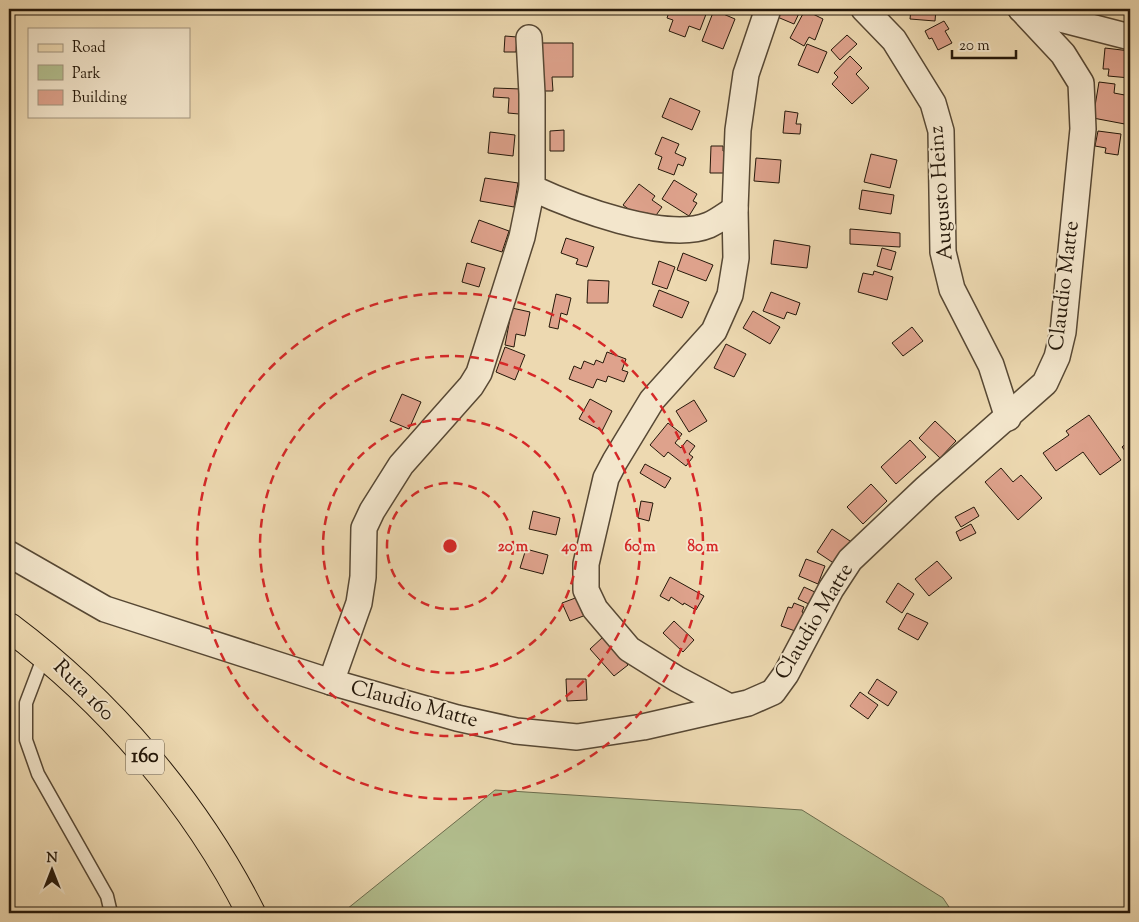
<svg xmlns="http://www.w3.org/2000/svg" width="1139" height="922" font-family="'Sorts Mill Goudy',serif">
<style>
.green{fill:#b3c090;stroke:#6c6c4d}
.building{fill:#dea28c;stroke:#25180a}
.lines{fill:none;stroke-linecap:round;stroke-linejoin:round}
.lane-casing{stroke:#574834;stroke-width:15}
.street-casing{stroke:#574834;stroke-width:28}
.primary-casing{stroke:#25180a;stroke-width:30}
.lane{stroke:#f3e6cc;stroke-width:12}
.street{stroke:#f3e6cc;stroke-width:25}
.primary{stroke:#edd9b1;stroke-width:28}
.ring{fill:none;stroke:#d62828;stroke-width:2.5;stroke-dasharray:9 6}
.labels{text-anchor:middle;dominant-baseline:central;stroke-width:4;stroke-linejoin:round;paint-order:stroke}
.shield{fill:#f3e6cc;stroke:#635644;stroke-width:1}
.shield-label{font-size:20px;font-weight:bold;fill:#25180a}
.street-label{font-size:21px;fill:#25180a;stroke:#f3e6cc}
.centre{fill:#d62828;stroke:#f3e6cc;stroke-width:2.5}
.ring-label{font-size:15px;text-anchor:middle;font-weight:bold;fill:#d62828;stroke:#f3e6cc;stroke-width:4;stroke-linejoin:round;paint-order:stroke}
</style>
<rect width="100%" height="100%" fill="#edd9b1"/>
<filter id="stains"><feTurbulence type="fractalNoise" baseFrequency=".004" numOctaves="4"/><feColorMatrix values="0 0 0 0 .2 0 0 0 0 .09 0 0 0 0 .02 0 0 0 .5 -.17"/></filter>
<radialGradient id="worn" r=".72"><stop offset=".6" stop-color="#630" stop-opacity="0"/><stop offset="1" stop-color="#630" stop-opacity=".3"/></radialGradient>
<path class="green" d="M495,790L802,810L943,898L953,913H342Z"/>
<g class="building">
<path d="M670,9H708L700,30L689,26L685,37L669,31L673,20L667,18Z"/>
<path d="M779,9H801L794,24L775,16Z"/>
<path d="M911,9H936L935,21L910,19Z"/>
<path d="M714,10L735,19L723,49L702,41Z"/>
<path d="M805,10L823,19L815,40L809,37L804,46L790,38Z"/>
<path d="M944,21L949,29L945,31L952,43L938,50L932,38L929,39L925,31Z"/>
<path d="M847,35L857,44L840,60L831,50Z"/>
<path d="M505,36L517,37L516,52H504Z"/>
<path d="M541,43H573V77H552L553,91H542Z"/>
<path d="M807,44L827,52L818,73L798,65Z"/>
<path d="M1105,48L1130,51V78L1108,76L1109,69H1103Z"/>
<path d="M850,56L862,68L856,74L869,88L852,104L832,84L838,77L834,73Z"/>
<path d="M1099,82L1115,84L1114,93L1130,96V125L1093,118Z"/>
<path d="M494,88L521,89L519,114L508,113L509,98L493,97Z"/>
<path d="M670,98L700,111L692,130L662,117Z"/>
<path d="M785,111L798,113L796,124H801L800,134L783,133Z"/>
<path d="M564,130V151H550V131Z"/>
<path d="M1098,131L1121,134L1118,155L1105,153L1106,148L1095,146Z"/>
<path d="M490,132L515,135L513,156L488,153Z"/>
<path d="M662,137L679,144L675,153L686,158L683,166L678,164L674,175L658,169L662,157L655,154Z"/>
<path d="M711,146H723V151L733,152L732,173H710Z"/>
<path d="M871,154L897,160L890,188L864,182Z"/>
<path d="M756,158L781,160L779,183L754,181Z"/>
<path d="M485,178L518,183L514,207L480,201Z"/>
<path d="M674,180L697,194L693,201L697,203L689,216L662,199Z"/>
<path d="M639,184L655,196L652,200L662,207L654,218L647,213L642,219L623,205Z"/>
<path d="M862,190L894,195L891,214L859,209Z"/>
<path d="M479,220L509,231L502,252L471,242Z"/>
<path d="M850,229L900,233V247L850,244Z"/>
<path d="M566,238L594,247L587,267L576,264L578,259L561,253Z"/>
<path d="M774,240L810,246L807,268L771,264Z"/>
<path d="M882,248L896,252L891,270L877,266Z"/>
<path d="M683,253L713,265L706,281L677,270Z"/>
<path d="M659,261L675,267L667,289L652,284Z"/>
<path d="M467,263L485,268L479,287L462,282Z"/>
<path d="M874,271L893,277L887,300L858,292L863,273L873,275Z"/>
<path d="M588,280L609,281L608,303H587Z"/>
<path d="M659,290L689,302L682,318L653,306Z"/>
<path d="M771,292L800,303L796,315L787,312L784,319L763,311Z"/>
<path d="M556,294L571,298L567,315L561,313L558,329L549,327Z"/>
<path d="M512,308L530,312L525,336L516,334L514,347L505,345Z"/>
<path d="M753,311L780,327L770,344L743,328Z"/>
<path d="M912,327L923,341L903,356L892,343Z"/>
<path d="M726,344L746,354L734,377L714,368Z"/>
<path d="M505,347L525,355L515,380L496,372Z"/>
<path d="M607,352L626,359L622,370L628,372L624,382L608,376L606,382L597,379L593,388L569,379L574,366L581,369L584,361L594,365L596,360L603,363Z"/>
<path d="M402,394L421,402L409,429L390,421Z"/>
<path d="M590,399L612,411L602,431L579,419Z"/>
<path d="M694,400L707,421L689,432L676,411Z"/>
<path d="M1089,415L1121,460L1100,475L1083,452L1056,471L1043,453L1069,435L1066,431Z"/>
<path d="M935,421L956,441L940,458L919,438Z"/>
<path d="M668,423L682,434L675,443L681,448L687,440L695,446L689,454L693,457L686,466L668,452L664,457L650,445Z"/>
<path d="M910,440L926,457L896,484L881,467Z"/>
<path d="M1130,440V457L1122,447Z"/>
<path d="M645,464L671,478L665,488L640,473Z"/>
<path d="M1001,468L1013,482L1021,475L1042,498L1018,520L985,482Z"/>
<path d="M871,484L887,501L863,524L847,507Z"/>
<path d="M641,501L653,503L649,521L638,518Z"/>
<path d="M974,507L979,516L961,527L955,517Z"/>
<path d="M533,511L560,518L556,535L529,529Z"/>
<path d="M971,524L976,533L960,541L956,532Z"/>
<path d="M832,529L853,543L838,566L817,552Z"/>
<path d="M526,549L548,555L543,574L520,568Z"/>
<path d="M806,559L825,566L818,584L799,576Z"/>
<path d="M937,561L952,578L929,596L915,579Z"/>
<path d="M670,577L704,596L696,610L684,603L683,605L671,597L669,601L660,596Z"/>
<path d="M898,583L914,594L902,613L886,602Z"/>
<path d="M804,587L817,593L811,605L798,599Z"/>
<path d="M578,597L586,615L570,621L562,603Z"/>
<path d="M794,603L804,607L802,612L805,614L798,632L781,626L788,607L792,608Z"/>
<path d="M907,613L928,623L918,640L898,629Z"/>
<path d="M674,621L694,640L683,652L663,633Z"/>
<path d="M603,637L628,665L614,676L590,649Z"/>
<path d="M566,679H586L587,700L567,701Z"/>
<path d="M877,679L897,692L888,706L868,693Z"/>
<path d="M860,692L878,705L868,719L850,706Z"/>
</g>
<g class="lines">
<defs>
<path id="lane" d="M45,653L26,703V740L38,774L107,896L111,913"/>
<g id="street">
<path d="M864,9L894,40L933,103L941,131L943,252L952,289L991,365L1008,418"/>
<path d="M1021,9L1130,37"/>
<path d="M529,38L532,94V188C573,207 666,243 709,225C718,221 727,214 735,209"/>
<path d="M9,554L105,609L331,682L457,718L516,731L577,737L643,727L748,703L773,692L786,674L831,589L850,560L926,488L1045,383L1057,357L1063,332L1083,129L1081,83L1063,54L1021,9"/>
<path d="M331,682L359,603L363,577L364,528L372,511L401,465L471,386L479,373L522,237L532,188"/>
<path d="M728,706L677,679L629,649L595,609L586,590V564L606,478L615,461L652,400L714,331L730,295L736,258L735,209L738,130L746,74L768,9"/>
</g>
<path id="primary" d="M9,627C108,701 195,802 251,913"/>
</defs>
<use href="#lane" class="lane-casing"/>
<use href="#street" class="street-casing"/>
<use href="#primary" class="primary-casing"/>
<use href="#lane" class="lane"/>
<use href="#street" class="street"/>
<use href="#primary" class="primary"/>
</g>
<g class="ring">
<circle cx="450" cy="546" r="63"/>
<circle cx="450" cy="546" r="127"/>
<circle cx="450" cy="546" r="190"/>
<circle cx="450" cy="546" r="253"/>
</g>
<g class="labels">
<rect class="shield" x="126" y="739.5" width="38" height="35" rx="4"/>
<g class="shield-label">
<text x="145" y="757">160</text>
</g>
<g class="street-label">
<text transform="translate(942 193) rotate(-94)">Augusto Heinz</text>
<text transform="translate(1065 286) rotate(-83)">Claudio Matte</text>
<text transform="translate(815 622) rotate(-59)">Claudio Matte</text>
<text transform="translate(83 691) rotate(45)">Ruta 160</text>
<text transform="translate(414 705) rotate(15)">Claudio Matte</text>
</g>
</g>
<circle cx="450" cy="546" r="8" class="centre"/>
<g class="ring-label">
<text x="513" y="551">20 m</text>
<text x="577" y="551">40 m</text>
<text x="640" y="551">60 m</text>
<text x="703" y="551">80 m</text>
</g>
<rect width="1139" height="922" fill="none" stroke="#edd9b1" stroke-width="30"/>
<rect x="10" y="10" width="1119" height="902" fill="none" stroke="#25180a" stroke-width="2.5"/>
<rect x="15" y="15" width="1109" height="892" fill="none" stroke="#25180a"/>
<rect x="28" y="28" width="162" height="90" fill="#f3e6cc" stroke="#a1947e"/>
<rect x="38" y="44" width="25" height="8" fill="#edd9b1" stroke="#a1947e"/>
<text x="72" y="52" font-size="15" fill="#25180a">Road</text>
<rect x="38" y="65" width="25" height="15" fill="#b3c090" stroke="#a1947e"/>
<text x="72" y="78" font-size="15" fill="#25180a">Park</text>
<rect x="38" y="90" width="25" height="15" fill="#dea28c" stroke="#a1947e"/>
<text x="72" y="102" font-size="15" fill="#25180a">Building</text>
<g transform="translate(52 870)" stroke="#f3e6cc" stroke-width="4" paint-order="stroke">
<path d="M0-4L9 19L0 12L-9 19Z" fill="#25180a"/>
<text y="-8" font-size="14" font-weight="bold" text-anchor="middle" fill="#25180a">N</text>
</g>
<path d="M952 50v8h64v-8" fill="none" stroke="#25180a" stroke-width="2.5"/>
<text x="959" y="50" font-size="15" fill="#25180a" stroke="#f3e6cc" stroke-width="4" paint-order="stroke">20 m</text>
<rect width="100%" height="100%" filter="url(#stains)"/>
<rect width="100%" height="100%" fill="url(#worn)"/>
</svg>
